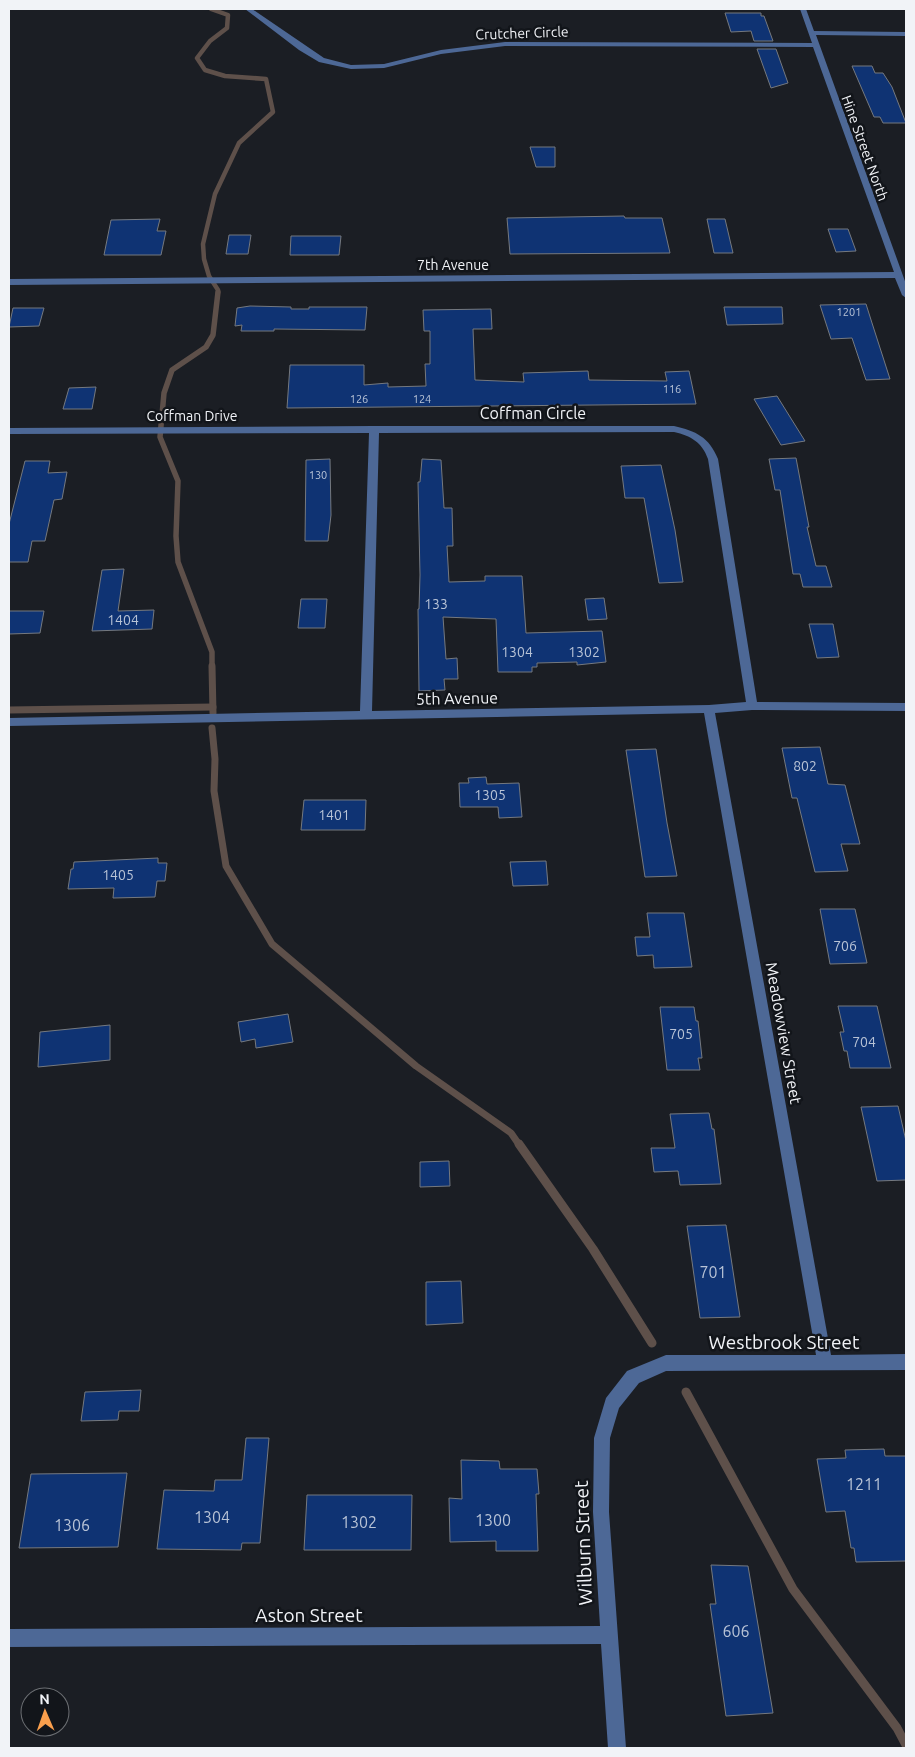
<svg xmlns="http://www.w3.org/2000/svg" width="915" height="1757" font-family="Ubuntu,sans-serif">
<style>
.lines{fill:none;stroke-linecap:round;stroke-linejoin:round}
.stream-far3{stroke:#5e504a;stroke-width:4.5}
.stream-far2{stroke:#5e504a;stroke-width:5.5}
.stream-far1{stroke:#5e504a;stroke-width:7}
.stream{stroke:#5e504a;stroke-width:9}
.building{fill:#0f3373;stroke:#75797f}
.minor{fill:#4d6896;fill-rule:evenodd}
.labels{text-anchor:middle;dominant-baseline:central;stroke-width:5;stroke-linejoin:round;paint-order:stroke}
.far-number-label{font-size:11px;fill:#b8c3d6}
.far-street-label{font-size:14px;fill:#f1f3f7;stroke:#12151a}
.number-label{font-size:14px;fill:#b8c3d6}
.street-label{font-size:16px;fill:#f1f3f7;stroke:#12151a}
.near-number-label{font-size:16px;fill:#b8c3d6}
.near-street-label{font-size:19px;fill:#f1f3f7;stroke:#12151a}
</style>
<rect width="100%" height="100%" fill="#1b1e24"/>
<g class="lines">
<path class="stream-far3" d="M211,9L228,15L227,28L210,41L197,58L205,70L225,76L266,79L273,112L239,143L215,194L203,244L204,259L209,276L218,290V293"/>
<path class="stream-far2" d="M212,667V652L178,562L176,536L178,481L160,437L164,393L172,370L206,347L213,335L218,292"/>
<g class="stream-far1">
<path d="M212,666L213,713"/>
<path d="M9,710L213,707"/>
<path d="M212,728L215,759L214,791L226,866L272,944L416,1066L511,1133L520,1146"/>
</g>
<g class="stream">
<path d="M519,1144L593,1249L652,1343"/>
<path d="M686,1392L793,1589L897,1728L906,1745"/>
</g>
</g>
<g class="building">
<path d="M725,13H761V16H764L773,41H754L751,31L731,32Z"/>
<path d="M757,49H776L788,83L771,88Z"/>
<path d="M852,66H872L875,73H883L892,87L906,123H883L880,117H874Z"/>
<path d="M530,147H555V167H536Z"/>
<path d="M624,216L625,218H662L670,253L510,254L507,218Z"/>
<path d="M160,219L157,231H166L161,255H104L111,220Z"/>
<path d="M707,219H725L733,253H714Z"/>
<path d="M828,229H848L856,251L836,252Z"/>
<path d="M229,235H251L248,254H226Z"/>
<path d="M291,236H341L339,255H290Z"/>
<path d="M866,304L872,323L890,379L866,380L852,338L831,339L820,305Z"/>
<path d="M250,306L291,307V309H309V307H367L365,330L274,329V331H241L242,325L235,326L237,308Z"/>
<path d="M724,307H782L783,324L727,325Z"/>
<path d="M13,308H44L39,326L9,327Z"/>
<path d="M491,309L492,329H473L475,380L524,382L523,373L588,371L589,380L667,381L665,372L689,371L696,404L287,408L290,365H364V385L388,383V387L426,386L425,364H430V331H424L423,310Z"/>
<path d="M96,387L92,409H63L69,388Z"/>
<path d="M777,396L805,441L781,445L754,399Z"/>
<path d="M796,458L809,527H807L816,566H826L832,587H803L800,574H793L780,490H775L769,459Z"/>
<path d="M330,459L331,515L328,541H305L306,460Z"/>
<path d="M422,459L441,460L444,508H452L453,546H447L449,582L485,581V576H522L526,633L602,631L606,662L577,665V662L537,663V667H532V672H498L496,619L443,617L446,659L457,658L458,679H444L445,690L419,691L418,609H419L420,575L418,482H420Z"/>
<path d="M25,461H50L48,473L67,472L62,499L54,500L45,541H32L28,562H9V524Z"/>
<path d="M661,465L675,530L683,582L659,583L644,498H625L621,466Z"/>
<path d="M124,569L118,611L154,610L152,629L92,631L102,570Z"/>
<path d="M604,598L607,619L588,620L585,599Z"/>
<path d="M301,599H327L325,628H298Z"/>
<path d="M9,611H44L40,633L9,634Z"/>
<path d="M809,624H833L839,657L817,658Z"/>
<path d="M820,747L828,784L845,785L860,844H841L848,871L815,872L797,798H792L782,748Z"/>
<path d="M656,749L667,823L677,876L645,877L626,750Z"/>
<path d="M486,777L487,784L519,783L522,817L499,818L498,807H460L459,783H469L468,778Z"/>
<path d="M304,800H366L365,830H301Z"/>
<path d="M158,858V863H167L165,881H157L155,897L113,898L114,888L68,889L71,869H73L74,862Z"/>
<path d="M546,861L548,885L513,886L510,862Z"/>
<path d="M820,909H855L867,963L830,964Z"/>
<path d="M647,913H684L692,967L654,968L653,955L637,956L635,937H650Z"/>
<path d="M838,1006H877L891,1068H850L847,1051H844L840,1032H844Z"/>
<path d="M660,1007H694L696,1021H698L702,1058H698L700,1070H667Z"/>
<path d="M288,1014L293,1042L256,1048L255,1039L241,1042L238,1022Z"/>
<path d="M110,1025V1060L38,1067L40,1032Z"/>
<path d="M898,1106L906,1141V1180L877,1181L861,1107Z"/>
<path d="M709,1113L712,1129H714L721,1184L680,1185L678,1171L654,1172L651,1148H675L670,1114Z"/>
<path d="M449,1161L450,1186L420,1187V1162Z"/>
<path d="M726,1225L740,1317L700,1318L687,1226Z"/>
<path d="M461,1281L463,1323L426,1325V1282Z"/>
<path d="M141,1390L139,1411H119L118,1420L81,1421L85,1392Z"/>
<path d="M246,1438H269L260,1543H242L241,1550L157,1549L164,1490L214,1491L215,1480H242Z"/>
<path d="M884,1449L885,1456H906V1561L856,1562L854,1548H851L845,1511L826,1512L817,1459L846,1458L845,1450Z"/>
<path d="M461,1460L499,1461L500,1469H537L539,1494H536L538,1551H496V1541L450,1542L449,1498L462,1499Z"/>
<path d="M127,1473L118,1547L19,1548L31,1474Z"/>
<path d="M307,1495H412L411,1550H304Z"/>
<path d="M711,1565L748,1566L773,1713L726,1716L710,1604H716Z"/>
</g>
<g class="lines">
<g class="minor">
<path d="M245,9H252L324,58L351,65L384,64L441,50L505,42L812,43L800,9H806L814,31L906,32V36L816,35L906,284V298L902,295L895,278L9,285V279L894,272L813,47L505,46L441,54L384,68L351,69L319,62L299,50Z"/>
<path d="M374,426H674C696,431 709,437 718,459L757,702L906,703V711L752,710L715,713L831,1355L906,1354V1370L666,1371L639,1383L619,1408L610,1438L609,1512L626,1748H608L601,1644L9,1647V1629L600,1626L593,1512L594,1438L606,1398L627,1371L666,1355H816L704,713L9,726V718L360,711L369,433L9,434V428ZM674,432C691,436 702,442 708,459L746,702L709,705L372,711L379,433Z"/>
</g>
</g>
<g class="labels">
<g class="far-number-label">
<text x="849" y="312">1201</text>
<text x="672" y="389">116</text>
<text x="359" y="399">126</text>
<text x="422" y="399">124</text>
<text x="318" y="475">130</text>
</g>
<g class="far-street-label">
<text transform="translate(522 33) rotate(-2)">Crutcher Circle</text>
<text transform="translate(865 148) rotate(70)">Hine Street North</text>
<text x="453" y="265">7th Avenue</text>
<text x="192" y="416">Coffman Drive</text>
</g>
<g class="number-label">
<text x="436" y="604">133</text>
<text x="123" y="620">1404</text>
<text x="517" y="652">1304</text>
<text x="584" y="652">1302</text>
<text x="805" y="766">802</text>
<text x="490" y="795">1305</text>
<text x="334" y="815">1401</text>
<text x="118" y="875">1405</text>
<text x="845" y="946">706</text>
<text x="681" y="1034">705</text>
<text x="864" y="1042">704</text>
</g>
<g class="street-label">
<text x="533" y="413">Coffman Circle</text>
<text transform="translate(457 698) rotate(-1)">5th Avenue</text>
<text transform="translate(784 1033) rotate(80)">Meadowview Street</text>
</g>
<g class="near-number-label">
<text x="713" y="1272">701</text>
<text x="864" y="1484">1211</text>
<text x="212" y="1517">1304</text>
<text x="493" y="1520">1300</text>
<text x="359" y="1522">1302</text>
<text x="72" y="1525">1306</text>
<text x="736" y="1631">606</text>
</g>
<g class="near-street-label">
<text x="784" y="1342">Westbrook Street</text>
<text transform="translate(583 1543) rotate(-92)">Wilburn Street</text>
<text x="309" y="1615">Aston Street</text>
</g>
</g>
<rect width="915" height="1757" fill="none" stroke="#f1f3f7" stroke-width="20"/>
<g transform="translate(45 1712) rotate(358)"><circle r="24" fill="#12151a" stroke="#6b6e72"/>
<path d="M0-4L9 19L0 12L-9 19Z" fill="#f99f4d"/>
<text y="-8" font-size="14" font-weight="bold" text-anchor="middle" fill="#f1f3f7">N</text>
</g>
</svg>
